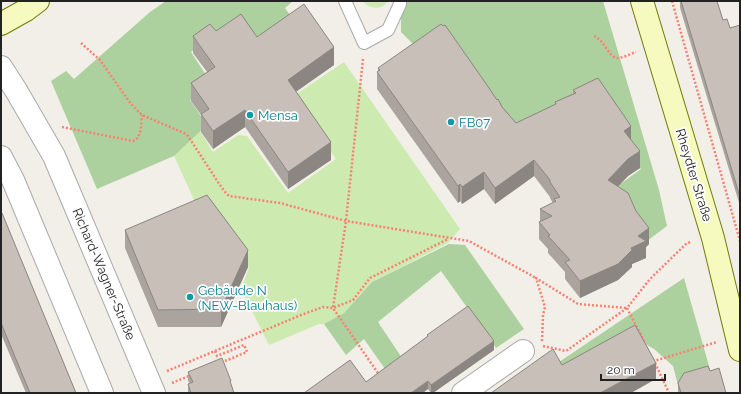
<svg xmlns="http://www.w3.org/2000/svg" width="741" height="394" font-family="Raleway,sans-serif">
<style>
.grass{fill:#cdebb0}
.forest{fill:#add19e}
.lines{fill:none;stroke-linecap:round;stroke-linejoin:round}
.lane-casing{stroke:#a9a9a9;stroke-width:14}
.street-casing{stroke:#a9a9a9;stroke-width:24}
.secondary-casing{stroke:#707d05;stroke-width:24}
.path{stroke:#fa8072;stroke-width:2.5;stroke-dasharray:2 2;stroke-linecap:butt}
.lane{stroke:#fff;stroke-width:12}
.street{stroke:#fff;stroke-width:22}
.secondary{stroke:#f7fabf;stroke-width:22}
.wall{fill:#aba49e}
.shaded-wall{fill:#8b8681}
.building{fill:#c7bfb8;stroke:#8b8681}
.culture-dot{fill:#0f9aa8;stroke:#fff;stroke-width:1.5}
.labels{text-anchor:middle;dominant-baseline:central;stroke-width:3.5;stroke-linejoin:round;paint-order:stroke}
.culture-label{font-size:13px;fill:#0d838f;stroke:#fff;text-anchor:start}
.street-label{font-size:13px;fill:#222;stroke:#fff}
</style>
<rect width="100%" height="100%" fill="#f2efe9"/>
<g class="grass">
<path d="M362,1H388C381,11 370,9 362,1Z"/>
<path d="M344,62L460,229L448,243L372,282L344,313L324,324H319L269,345L241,289L249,268L207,211L200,213L174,156L200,131L213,152L238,135L247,136L288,193L336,159L295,103L298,93Z"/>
</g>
<g class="forest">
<path d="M166,1H293L285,8L295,22L262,46L211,38L191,52L208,78L206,88L190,100L207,125L174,156L97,189L51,81L66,71L74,79L150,12Z"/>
<path d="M405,1H603L659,190L667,226L647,241L612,190L641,169L625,148L519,141L421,52L401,32V13Z"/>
<path d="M449,244L465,245L524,329L496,348L441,271L378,322L402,358L385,369L364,339L346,355L324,324L344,313L372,282Z"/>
<path d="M684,278L713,380L679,389L673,366L654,349L636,339L598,392L556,364Z"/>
</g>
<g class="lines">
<defs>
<path id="lane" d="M345,1L364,43L388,30L400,4V1"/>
<g id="street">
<path d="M1,67L17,92L54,156L154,393"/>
<path d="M1,157L13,180L102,393"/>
<path d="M463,393L523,351"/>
</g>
<g id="secondary">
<path d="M642,1L713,238L740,350"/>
<path d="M1,24L26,10L38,1"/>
</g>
</defs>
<use href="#lane" class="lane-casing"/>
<use href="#street" class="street-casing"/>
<use href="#secondary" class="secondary-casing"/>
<g class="path">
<path d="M672,1L740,241"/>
<path d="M594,36C604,40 609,57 617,58C623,58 630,54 636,52"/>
<path d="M81,43L100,60L131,104L142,115L184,133L188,136L218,182L225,192L229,196L280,203L346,221L469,241L536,278"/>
<path d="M363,59L346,221L333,308L380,376"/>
<path d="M62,127L133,141C142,138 141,124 142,115"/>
<path d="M627,308L644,341"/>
<path d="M542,341L543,315L545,307L536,278L578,304L627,308"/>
<path d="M543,346L566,351L627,308L650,279L687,243L691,242"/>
<path d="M215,351L217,356L244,345L247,352L220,363"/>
<path d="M653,360L654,361L717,342"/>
<path d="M655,363L669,393"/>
<path d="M167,371L301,315L323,307L333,308L353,300L370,278L448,239"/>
<path d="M172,383L191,375"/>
</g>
<use href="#lane" class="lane"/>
<use href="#street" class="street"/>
<use href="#secondary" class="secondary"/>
</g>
<g class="wall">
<path d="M680,1H717L723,20L730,28L740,25V206L680,8Z"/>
<path d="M216,31L257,37L334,65L296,92L331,160L288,189L245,127L213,149L201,132V115L191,101V83L207,72L193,53V36Z"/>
<path d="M378,68L497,100L516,123L555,105V102L573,94V90L631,140L640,168L628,176L618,186L649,244L646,247V258L632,264V267L618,280L580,298L565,279V272L548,253V249L539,239V222L540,221V209L553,203L550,198V197L534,176L495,204L484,189L462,204L460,201L458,203L377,89V72L378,71Z"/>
<path d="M1,212L76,393H26L1,334Z"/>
<path d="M125,230L248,267L221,327H158L125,248Z"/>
<path d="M427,335L494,350L433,393H431L428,389L366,382L427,337Z"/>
<path d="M710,371L726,393H678V383Z"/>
<path d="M188,372L231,385L234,393H188V384L190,383L188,381Z"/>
</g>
<g class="shaded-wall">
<path d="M334,47V65L288,97V80Z"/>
<path d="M245,110V127L213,149V131Z"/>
<path d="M631,126V143L624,131Z"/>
<path d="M331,142V160L288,189V172Z"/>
<path d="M640,151V168L628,176L608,197V180L628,159Z"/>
<path d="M534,160V176L495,204V188Z"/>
<path d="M484,172V189L462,204V187Z"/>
<path d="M460,184V201L458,203V186Z"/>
<path d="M649,228V244L646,247V258L632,264V267L618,280L580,298V281L631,248L638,236Z"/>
<path d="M248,250V267L221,327V309Z"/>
<path d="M494,341V350L433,393H431V385Z"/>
<path d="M656,363V379L631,393H600Z"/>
<path d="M428,381V389L423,393H411Z"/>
</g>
<g class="building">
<path d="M681,1H717L723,20L727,19L730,28L740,25V197Z"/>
<path d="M304,4L334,47L288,80L331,142L288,172L245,110L213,131L201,114L209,109L191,83L215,67L193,36L210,24L216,31L241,14L257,37Z"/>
<path d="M441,24L443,26L445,25L489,88L497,100L498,99L502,107L516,123L556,104L555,102L576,93L573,90L598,78L631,126L624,131L640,151L628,159L608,180L628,193L636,211L649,228L638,236L646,241L631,248L632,250L618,264L580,281L565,262L570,260L548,236L550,235L539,222L552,216L540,209L556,201L554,199L560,197L550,182V180L534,160L495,188L484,172L462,187L460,184L458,186L377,72L380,70L378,68Z"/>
<path d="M207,195L248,250L221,309L158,310L125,230Z"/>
<path d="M1,212L2,213L76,393H30L1,323Z"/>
<path d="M468,306L494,341L431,385L428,381L411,393H304L350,360L366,382L428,336L427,335Z"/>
<path d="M635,325L656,363L600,393H491L553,349L562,365Z"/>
<path d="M222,358L231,381H230L234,393H191L188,384L193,382L188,372Z"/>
<path d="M708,366L710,371L719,368L726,393H681L678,383L684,373Z"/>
</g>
<g class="culture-dot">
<circle cx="250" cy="115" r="4"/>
<circle cx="451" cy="122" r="4"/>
<circle cx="190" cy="297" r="4"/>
</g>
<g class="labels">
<g class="culture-label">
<text x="258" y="115">Mensa</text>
<text x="459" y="122">FB07</text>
<text x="198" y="290">Gebäude N<tspan x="198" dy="15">(NEW-Blauhaus)</tspan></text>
</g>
<g class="street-label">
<text transform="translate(694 175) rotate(73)">Rheydter Straße</text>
<text transform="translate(104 274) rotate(67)">Richard-Wagner-Straße</text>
</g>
</g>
<rect width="741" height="394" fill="none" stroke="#222222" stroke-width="4"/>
<path d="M601 374v6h64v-6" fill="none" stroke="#222222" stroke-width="2"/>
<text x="607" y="374" font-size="12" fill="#222222" stroke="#ffffff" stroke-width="3" paint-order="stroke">20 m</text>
</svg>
